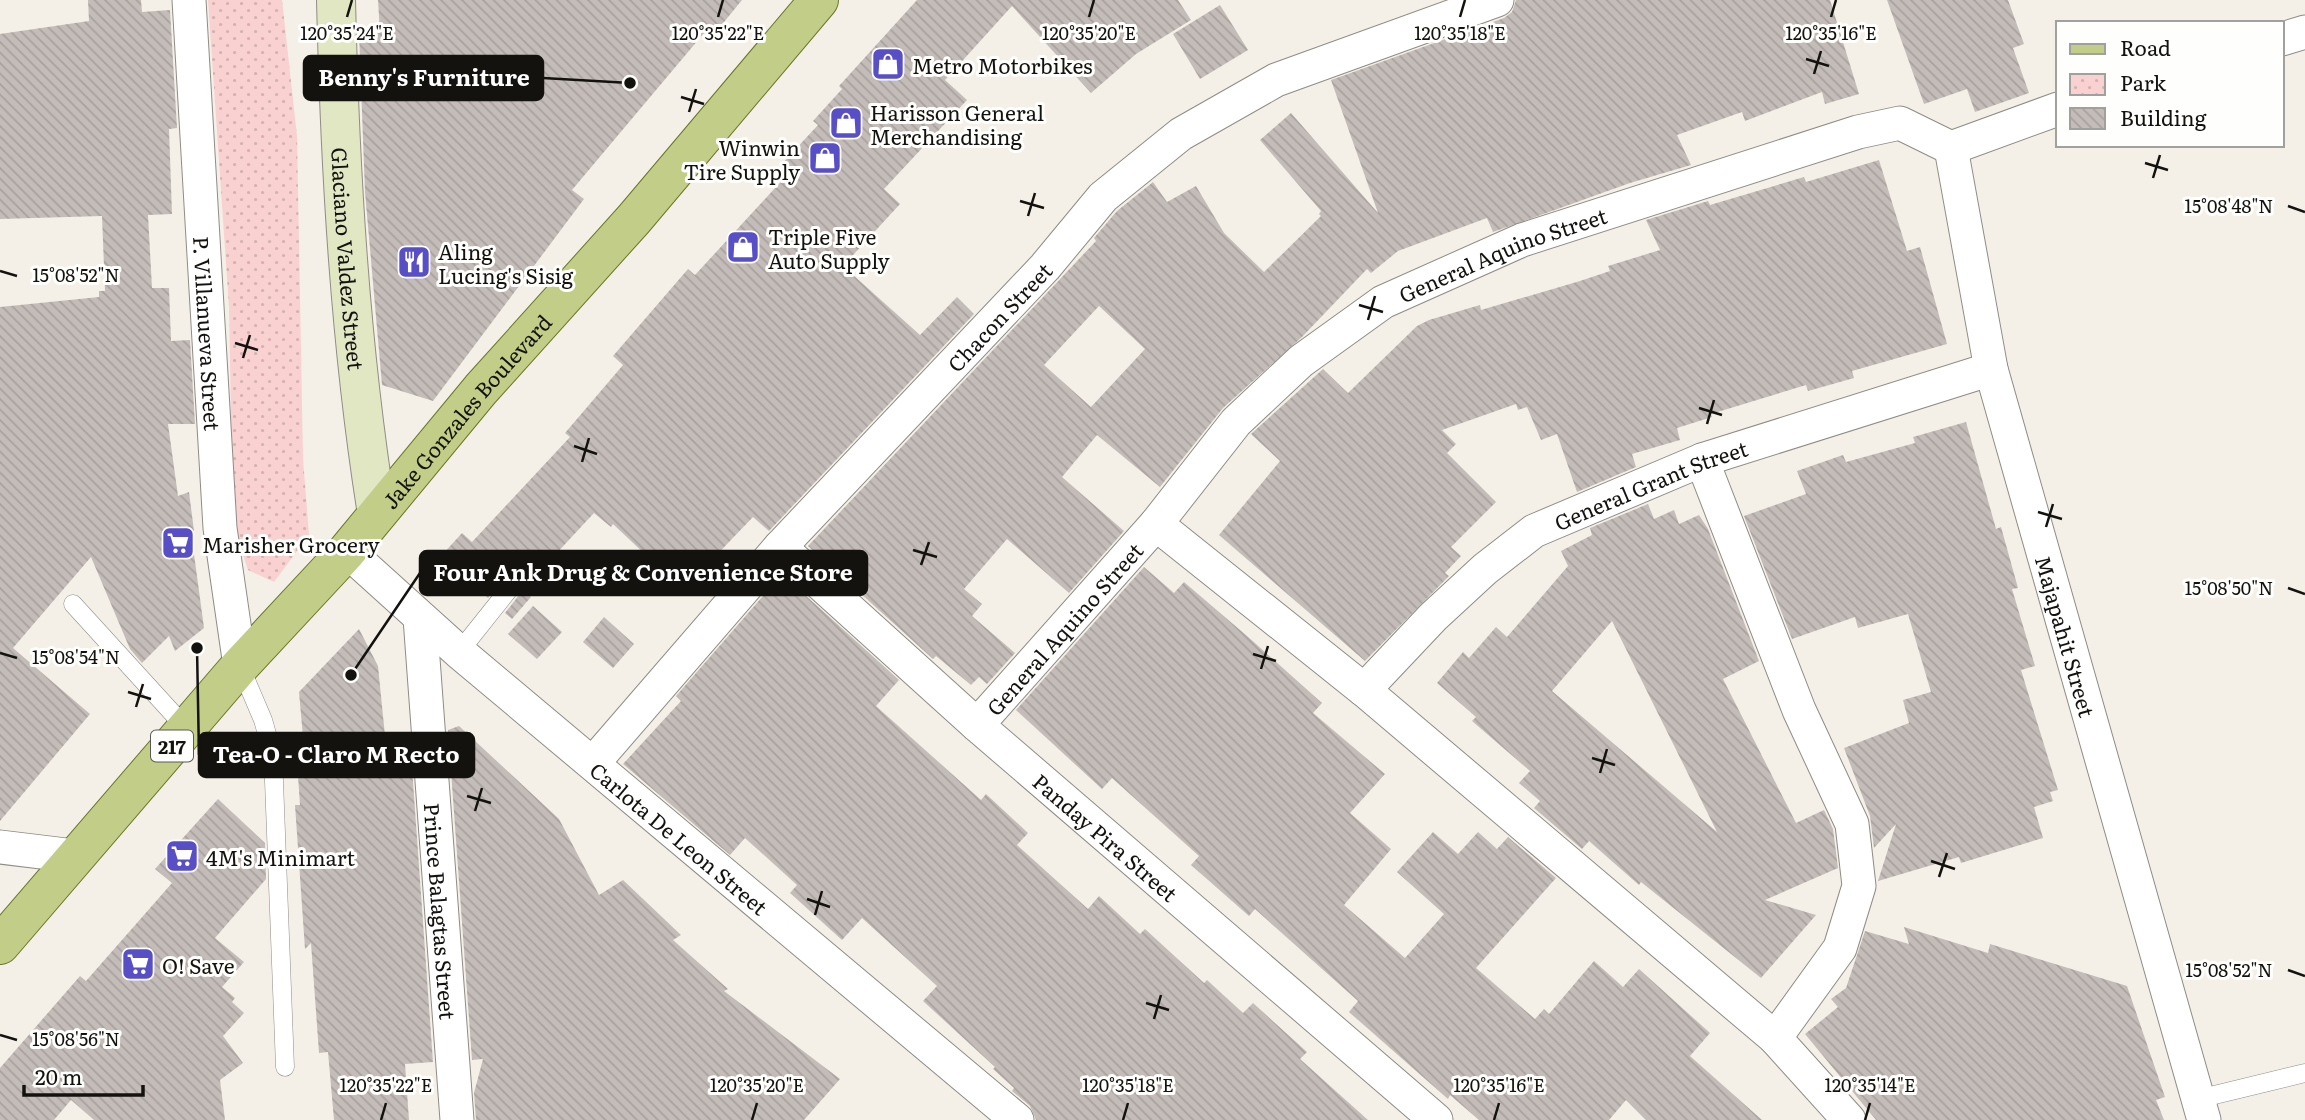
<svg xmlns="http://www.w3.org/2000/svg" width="2305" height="1120" font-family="Literata,serif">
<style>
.park{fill:url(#park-dots)}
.building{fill:url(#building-back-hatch);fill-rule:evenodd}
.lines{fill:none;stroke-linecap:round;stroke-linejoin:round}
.lane-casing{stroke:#8f8c85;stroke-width:19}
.street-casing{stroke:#8f8c85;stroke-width:35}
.secondary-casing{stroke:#8f8c85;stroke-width:40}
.primary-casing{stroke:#6b7529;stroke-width:40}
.lane{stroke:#fff;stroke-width:18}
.street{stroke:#fff;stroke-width:33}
.secondary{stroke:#e1e6c3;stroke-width:38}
.primary{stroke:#c2cd87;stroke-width:38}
.ticks{fill:none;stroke:#13120f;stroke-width:2.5}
.labels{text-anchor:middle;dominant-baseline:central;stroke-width:6;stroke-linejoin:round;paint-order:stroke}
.shield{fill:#fefefc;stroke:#5a5956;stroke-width:2}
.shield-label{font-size:19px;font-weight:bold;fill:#13120f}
.poi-label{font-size:21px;fill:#13120f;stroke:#fefefc;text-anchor:start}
.street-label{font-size:21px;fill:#13120f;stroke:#fefefc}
.ticks-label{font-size:18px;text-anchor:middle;fill:#13120f;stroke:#fefefc;stroke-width:6;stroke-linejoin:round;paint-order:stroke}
.leader{fill:none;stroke:#13120f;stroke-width:2.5}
.callout-dot{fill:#13120f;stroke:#fefefc;stroke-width:2.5}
.callout{fill:#13120f;stroke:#13120f;stroke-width:2.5}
.callout-label{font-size:23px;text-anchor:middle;font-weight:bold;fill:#fff}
</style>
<defs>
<pattern id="park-dots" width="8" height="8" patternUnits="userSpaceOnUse" patternTransform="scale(1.75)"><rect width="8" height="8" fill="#f8d1d0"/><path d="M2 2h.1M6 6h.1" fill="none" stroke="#d4b2b1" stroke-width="1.8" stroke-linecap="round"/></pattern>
<pattern id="building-back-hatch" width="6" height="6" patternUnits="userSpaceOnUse" patternTransform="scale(1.75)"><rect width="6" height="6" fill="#c4bcb8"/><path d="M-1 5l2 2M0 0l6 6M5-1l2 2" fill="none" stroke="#a8a19d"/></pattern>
</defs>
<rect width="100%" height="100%" fill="#f4f0e8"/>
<path class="park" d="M208,0H282L297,136L303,459L309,535L274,582L248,570L233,523L229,307Z"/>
<g class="building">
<path d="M88,0H141L142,12L170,10L177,128L169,129L172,214L148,215L152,288H169L171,341L190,340L195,424H168L178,496L189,492L194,531L191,532L204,628L175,651L169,636L142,663L130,649L91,557L13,648L90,714L0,821V307L99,297V291H105L102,216L0,219V34L89,21Z"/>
<path d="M378,0H742L711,38L704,33L572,190L584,199L433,401L382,385L365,192L359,33H380Z"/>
<path d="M917,0H1178L1191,20L1136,54L1091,93L1012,6L945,80L967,100L884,189L900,204L843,266L920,335L957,297L974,314L769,531L753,517L683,590L613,524L611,527L594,513L527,585L537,569L534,560L527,557L517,561L488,598L442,555L462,533L472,542L570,437L565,433L623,365L613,356L688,269L695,275L787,175L779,167L818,125L813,121L842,89L839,86Z"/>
<path d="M1516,0H1830L1859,94L1825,104L1822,92L1745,121L1742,112L1677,135L1691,165L1630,183L1493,232L1487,218L1398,251L1371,273L1367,269L1302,337L1223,408L1160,487L1097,435L1062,477L1124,531L1069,593L1007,539L964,589L982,604L972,616L1015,653L987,684L979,677L971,685L936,656L933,659L808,546L1096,241L1094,238L1117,211L1153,182L1167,202L1196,186L1224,233L1264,272L1321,216L1319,214L1321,211L1260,140L1291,113L1378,213L1331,80L1504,18L1512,12ZM1099,306L1145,349L1091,407L1044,365Z"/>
<path d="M1887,0H2008L2024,44L2013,48L2029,93L1975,112L1967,89L1924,104Z"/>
<path d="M1220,5L1248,50L1200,79L1173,34Z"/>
<path d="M1879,160L1907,251L1920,247L1947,344L1852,371L1854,378L1808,391L1806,385L1711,414L1712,417L1677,428L1680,440L1632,454L1636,467L1577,492L1557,434L1541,440L1527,407L1518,410L1516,404L1442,430L1456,444L1447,453L1496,502L1451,547L1461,556L1445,573L1449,576L1365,661L1219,535L1280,461L1251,434L1323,369L1348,393L1417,326L1429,320L1480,305L1481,310L1580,281L1610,271L1608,266L1660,250L1646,220L1708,201L1710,205L1804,177L1806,182Z"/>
<path d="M1966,422L1996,529L2001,527L2018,588L2012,589L2035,666L2021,670L2058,790L2050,792L2053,801L2034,807L2043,838L1961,863L1959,857L1878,881L1896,824L1874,848L1870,816L1844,748L1909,723L1903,700L1931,692L1908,614L1858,628L1855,617L1792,639L1744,516L1806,494L1797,471L1843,455L1846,462L1915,443L1913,437Z"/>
<path d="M1648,504L1654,519L1674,510L1679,524L1699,515L1708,529L1759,661L1723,679L1796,823L1824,810L1833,829L1838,868L1765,900L1816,915L1761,978L1641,882L1639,885L1589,841L1582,849L1534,808L1540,801L1519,783L1530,771L1472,721L1476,717L1437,683L1463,652L1469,658L1496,627L1507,637L1568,566L1561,551L1592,535L1590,528ZM1612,621L1717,832L1552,691Z"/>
<path d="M1144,567L1174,593L1184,582L1247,636L1322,703L1313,713L1385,774L1350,813L1391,849L1344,905L1405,958L1444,914L1397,872L1433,832L1458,854L1478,832L1497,849L1508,837L1556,878L1476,968L1535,1019L1544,1009L1549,1014L1594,961L1623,987L1639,969L1710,1033L1690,1056L1762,1120H1646L1626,1100L1609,1120H1479L1450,1095L1448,1099L1349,1012L1358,1001L1255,909L1249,916L1191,865L1199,856L1112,778L1102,789L1016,710Z"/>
<path d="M782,574L899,680L876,706L981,800L986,794L1028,833L1017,845L1088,909L1099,896L1140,934L1145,929L1204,983L1207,980L1243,1013L1253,1003L1307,1052L1300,1059L1368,1120H1036L1030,1106L1012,1091L1014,1088L993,1069L995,1067L923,1001L937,986L862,918L842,940L790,893L797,885L745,838L730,855L623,764L681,701L676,696Z"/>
<path d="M523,590L531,597L512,619L505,613Z"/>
<path d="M533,606L562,632L537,659L508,634Z"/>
<path d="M604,617L634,644L613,668L583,642Z"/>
<path d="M359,629L378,666L386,746L410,740L433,1062L405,1064L409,1120H334L328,1052L319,1053L311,943L305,949L295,805H300L297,761L305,760L299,692Z"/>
<path d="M459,726L559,819L599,895L623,880L681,935L673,940L728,989L724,991L840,1079L804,1120H476L474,1093L483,1059L472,1060L448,730Z"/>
<path d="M218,799L265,843L266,879L215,938L244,962L222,987L235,998L232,1002L244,1013L223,1036L243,1063L220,1080L225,1120H94L71,1100L54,1120H0V1068L80,976L86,981L172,883L155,869Z"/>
<path d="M1904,927L1988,953L1990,944L2127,986L2165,1097L2156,1100L2164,1120H1876L1805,1034L1838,1007L1831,999L1846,988L1865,931L1909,944Z"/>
</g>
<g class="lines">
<defs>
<g id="lane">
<path d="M73,604L187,729"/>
<path d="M459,652L526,568"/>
<path d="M240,666L263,720L273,755L285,1067"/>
<path d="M2198,1099L2305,1073"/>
</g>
<g id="street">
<path id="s1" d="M189,0L220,528L240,666"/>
<path d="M2282,39L2305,32"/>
<path id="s2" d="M1951,148L1991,369L2204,1120"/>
<path d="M1702,460L1799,710L1852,824L1859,886L1840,948L1775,1038"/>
<path d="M1156,524L1364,690L1775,1038L1849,1120"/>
<path id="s3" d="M780,547L977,725L1436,1120"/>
<path id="s4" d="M347,551L459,652L1017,1120"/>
<path id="s5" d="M420,618L457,1120"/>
<path id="s6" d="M1364,690L1433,617L1485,569L1534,531L1702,460L1991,369"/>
<path id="s7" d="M977,725L1156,524L1236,422L1301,361L1383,302L1522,240L1858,132L1900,123L1951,148L2058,109"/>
<path id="s8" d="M594,762L780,547L1045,267L1103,197L1181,134L1276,80L1497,0"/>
<path d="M0,847L74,856"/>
</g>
<g id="secondary">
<path id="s9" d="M336,0C340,172 350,344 377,514"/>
</g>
<g id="primary">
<path id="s10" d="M0,945L240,666L347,551L481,389L634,219L819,0"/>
</g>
</defs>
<use href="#lane" class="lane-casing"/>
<use href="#street" class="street-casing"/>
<use href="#secondary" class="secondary-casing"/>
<use href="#primary" class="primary-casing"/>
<use href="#lane" class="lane"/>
<use href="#street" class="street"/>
<use href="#secondary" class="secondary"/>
<use href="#primary" class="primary"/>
</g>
<path class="ticks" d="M347,17L352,0M718,17L723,0M1089,17L1094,0M1460,17L1465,0M1831,17L1836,0M1806,59L1829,66M1814,74L1821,51M681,97L704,104M689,112L696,89M2145,163L2168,170M2153,178L2160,155M1020,201L1044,208M2288,206L2305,212M1028,216L1035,193M0,271L17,276M1359,305L1383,312M1368,320L1375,296M235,343L258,350M243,358L250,335M1699,408L1722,415M1707,424L1714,400M574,446L597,454M582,462L589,438M2038,512L2062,519M2046,527L2053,504M913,550L937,557M921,565L929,542M2288,588L2305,594M0,653L17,658M1253,654L1276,661M1261,669L1268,646M128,692L151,699M136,707L143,684M1592,758L1615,765M1600,773L1607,749M467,796L491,803M475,811L482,788M1931,861L1955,869M1939,877L1947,853M807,899L830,907M815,915L822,891M2288,970L2305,976M1146,1003L1169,1010M1154,1019L1161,995M0,1035L17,1040M381,1120L386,1103M752,1120L757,1103M1123,1120L1128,1103M1494,1120L1499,1103M1865,1120L1870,1103"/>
<defs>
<symbol id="shop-square" viewBox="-11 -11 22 22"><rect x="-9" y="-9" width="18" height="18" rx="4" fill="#584fc7" stroke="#fefefc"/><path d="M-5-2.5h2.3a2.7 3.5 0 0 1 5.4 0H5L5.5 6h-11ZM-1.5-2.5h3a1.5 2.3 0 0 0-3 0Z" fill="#fff"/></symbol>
<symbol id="restaurant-square" viewBox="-11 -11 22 22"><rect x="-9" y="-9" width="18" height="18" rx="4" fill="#584fc7" stroke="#fefefc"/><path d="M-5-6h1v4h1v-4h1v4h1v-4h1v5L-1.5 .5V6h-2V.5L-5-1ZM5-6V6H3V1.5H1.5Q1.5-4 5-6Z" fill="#fff"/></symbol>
<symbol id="supermarket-square" viewBox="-11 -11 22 22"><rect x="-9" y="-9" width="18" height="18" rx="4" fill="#584fc7" stroke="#fefefc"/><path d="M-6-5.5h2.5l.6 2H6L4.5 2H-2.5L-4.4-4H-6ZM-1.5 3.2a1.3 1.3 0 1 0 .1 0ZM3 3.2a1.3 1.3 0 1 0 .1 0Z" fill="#fff"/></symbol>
</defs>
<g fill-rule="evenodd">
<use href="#shop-square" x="869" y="45" width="38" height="38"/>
<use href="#shop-square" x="827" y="104" width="38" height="38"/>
<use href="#shop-square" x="806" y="139" width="38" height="38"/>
<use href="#shop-square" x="724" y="228" width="38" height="38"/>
<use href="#restaurant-square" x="395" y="243" width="38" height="38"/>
<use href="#supermarket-square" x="159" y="524" width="38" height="38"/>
<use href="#supermarket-square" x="163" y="837" width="38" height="38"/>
<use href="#supermarket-square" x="119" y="945" width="38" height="38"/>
</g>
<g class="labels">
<rect class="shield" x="151" y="730.5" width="42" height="31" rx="5"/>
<g class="shield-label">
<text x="172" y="746">217</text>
</g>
<g class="poi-label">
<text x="912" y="64">Metro Motorbikes</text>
<text x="870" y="111">Harisson General<tspan x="870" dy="24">Merchandising</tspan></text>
<text x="800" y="146" text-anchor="end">Winwin<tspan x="800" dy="24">Tire Supply</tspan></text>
<text x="768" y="235">Triple Five<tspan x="768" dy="24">Auto Supply</tspan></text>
<text x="438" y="250">Aling<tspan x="438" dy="24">Lucing's Sisig</tspan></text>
<text x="202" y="543">Marisher Grocery</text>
<text x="206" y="856">4M's Minimart</text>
<text x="162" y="964">O! Save</text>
</g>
<g class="street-label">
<text stroke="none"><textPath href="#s7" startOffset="718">General Aquino Street</textPath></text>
<text stroke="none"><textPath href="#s9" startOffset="259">Glaciano Valdez Street</textPath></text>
<text stroke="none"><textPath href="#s8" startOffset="602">Chacon Street</textPath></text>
<text stroke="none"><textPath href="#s1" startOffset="334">P. Villanueva Street</textPath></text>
<text stroke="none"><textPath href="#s10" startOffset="709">Jake Gonzales Boulevard</textPath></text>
<text stroke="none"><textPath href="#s6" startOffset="359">General Grant Street</textPath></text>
<text stroke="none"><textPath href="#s7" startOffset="130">General Aquino Street</textPath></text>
<text stroke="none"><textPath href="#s2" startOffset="502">Majapahit Street</textPath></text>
<text stroke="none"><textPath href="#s4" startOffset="439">Carlota De Leon Street</textPath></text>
<text stroke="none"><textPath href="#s3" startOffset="436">Panday Pira Street</textPath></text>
<text stroke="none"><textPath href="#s5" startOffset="294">Prince Balagtas Street</textPath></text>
</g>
</g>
<g class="ticks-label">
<text x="347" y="40">120°35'24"E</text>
<text x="718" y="40">120°35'22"E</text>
<text x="1089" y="40">120°35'20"E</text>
<text x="1460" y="40">120°35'18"E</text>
<text x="1831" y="40">120°35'16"E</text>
<text x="2229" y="213">15°08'48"N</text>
<text x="76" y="282">15°08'52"N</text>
<text x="2229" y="595">15°08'50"N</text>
<text x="76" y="664">15°08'54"N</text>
<text x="2229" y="977">15°08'52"N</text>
<text x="76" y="1046">15°08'56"N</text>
<text x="386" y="1092">120°35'22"E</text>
<text x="757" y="1092">120°35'20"E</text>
<text x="1128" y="1092">120°35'18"E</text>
<text x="1499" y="1092">120°35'16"E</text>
<text x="1870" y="1092">120°35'14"E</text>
</g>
<path class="leader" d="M630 83L543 78M351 675L420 573M197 648L199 755"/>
<g class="callout-dot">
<circle cx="630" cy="83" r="7"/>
<circle cx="351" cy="675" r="7"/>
<circle cx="197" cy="648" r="7"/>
</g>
<g class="callout">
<rect x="304" y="56" width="239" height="44" rx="7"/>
<rect x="420" y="551" width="447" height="44" rx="7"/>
<rect x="199" y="733" width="275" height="44" rx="7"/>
</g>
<g class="callout-label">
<text x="424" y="86">Benny's Furniture</text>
<text x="643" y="581">Four Ank Drug &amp; Convenience Store</text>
<text x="336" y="763">Tea-O - Claro M Recto</text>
</g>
<rect x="2056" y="21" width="228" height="126" fill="#fefefc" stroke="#a0a09d" stroke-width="2"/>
<rect x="2070" y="44" width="35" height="10" fill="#c2cd87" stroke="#a0a09d" stroke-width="2"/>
<text x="2120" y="56" font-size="21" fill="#13120f">Road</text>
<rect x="2070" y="74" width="35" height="21" fill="url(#park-dots)" stroke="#a0a09d" stroke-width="2"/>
<text x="2120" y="91" font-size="21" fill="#13120f">Park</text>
<rect x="2070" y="108" width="35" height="21" fill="url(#building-back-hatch)" stroke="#a0a09d" stroke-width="2"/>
<text x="2120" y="126" font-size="21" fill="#13120f">Building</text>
<path d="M24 1085v10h119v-10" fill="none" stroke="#13120f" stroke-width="3.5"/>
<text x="35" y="1085" font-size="21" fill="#13120f" stroke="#fefefc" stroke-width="5" paint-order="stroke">20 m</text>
</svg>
